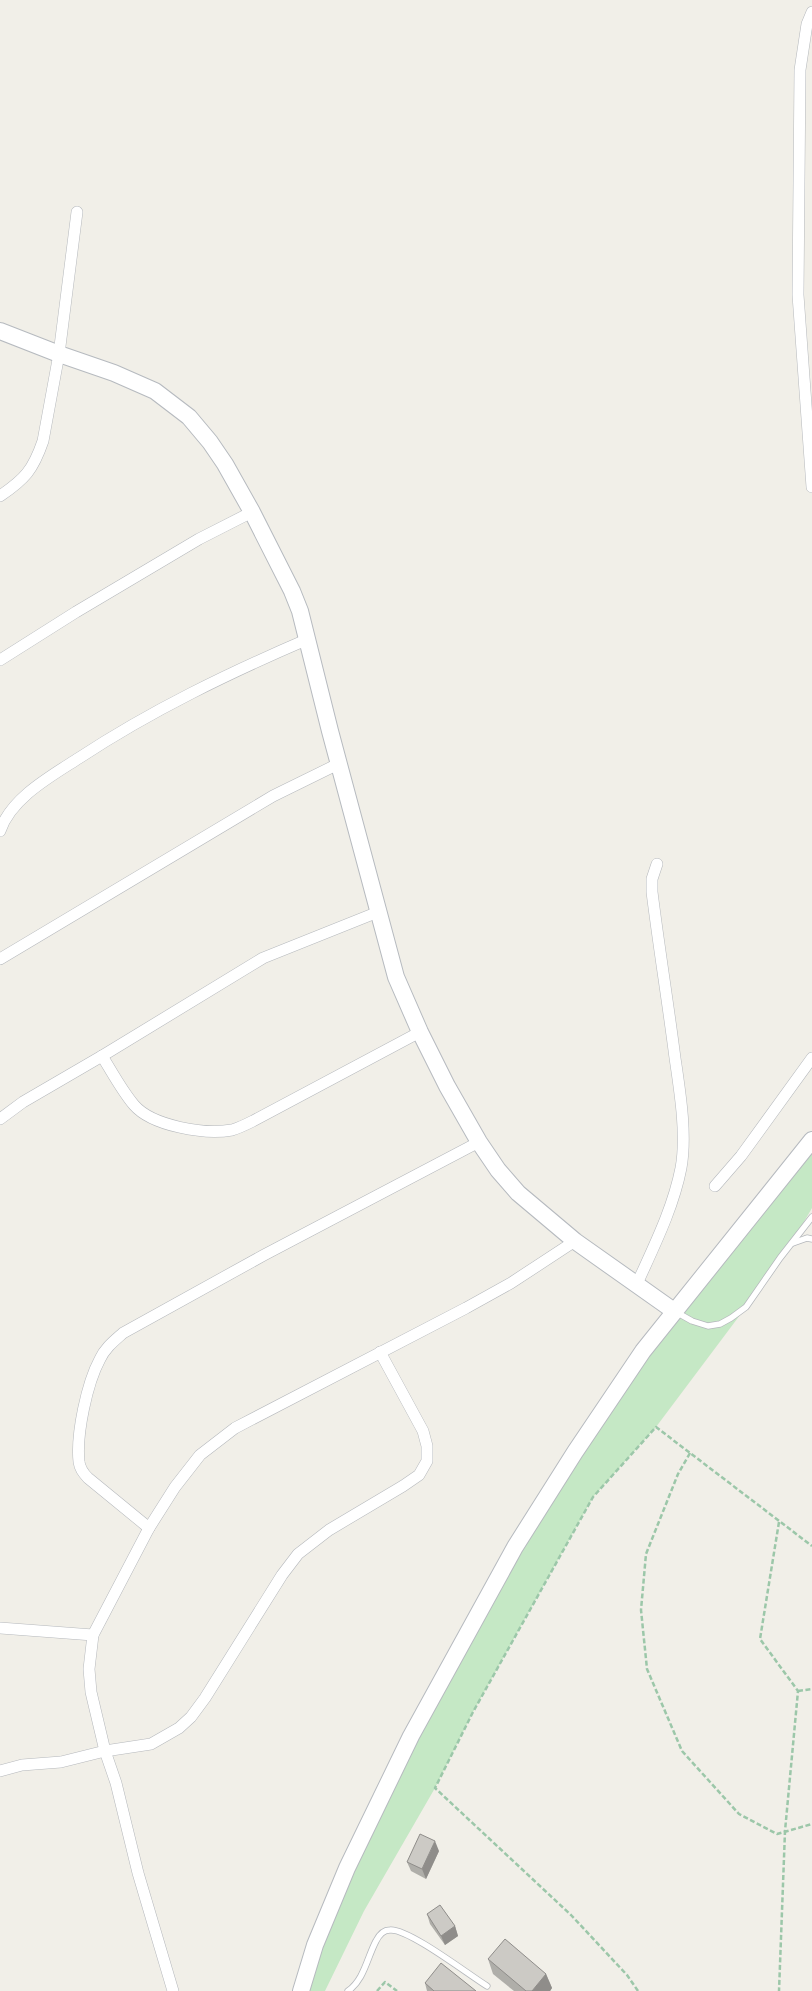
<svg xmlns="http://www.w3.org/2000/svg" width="812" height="1991" font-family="'PT Sans',sans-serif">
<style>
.green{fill:#c5e8c5}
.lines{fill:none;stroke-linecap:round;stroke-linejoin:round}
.lane-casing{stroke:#b5b8bc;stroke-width:7}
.street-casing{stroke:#b5b8bc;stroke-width:12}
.secondary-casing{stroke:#b6babf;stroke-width:18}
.path{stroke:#9cc7a9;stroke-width:2.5;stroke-dasharray:5 2.5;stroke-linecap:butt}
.lane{stroke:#fff;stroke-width:5.5}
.street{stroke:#fff;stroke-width:11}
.secondary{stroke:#fff;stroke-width:16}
.wall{fill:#afaea9}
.shaded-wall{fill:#8f8d8a}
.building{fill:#cccac5;stroke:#8f8d8a}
</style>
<rect width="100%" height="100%" fill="#f1efe8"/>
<path class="green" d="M812,1140V1208L791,1244L746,1307L656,1427L593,1497L473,1712L435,1788L364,1911L325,1991H301L347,1868L575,1452Z"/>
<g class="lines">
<defs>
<g id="lane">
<path d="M793,1243L807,1238L812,1239"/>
<path d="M676,1312L692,1321L708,1326L720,1324L731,1318L746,1307L780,1258L812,1217"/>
<path d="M348,1991C364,1980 367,1958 376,1941C379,1935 383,1930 390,1930C408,1928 469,1975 487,1986"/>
</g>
<g id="street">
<path d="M812,12L807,24L800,70L798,295L812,487"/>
<path d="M0,496C25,479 33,470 43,441L59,354L77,212"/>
<path d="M0,660L76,612L199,539L252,512"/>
<path d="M0,831C11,798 51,776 79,758C152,710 229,673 308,639"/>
<path d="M0,959L273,796L338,764"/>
<path d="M102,1056C112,1072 122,1091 134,1105C152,1126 205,1135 232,1130C239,1128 247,1124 253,1121L420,1032"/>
<path d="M0,1119L23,1102L102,1056L263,958L378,912"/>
<path d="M715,1186L741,1156L812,1058"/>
<path d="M636,1286C653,1248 673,1209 681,1168C687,1135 680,1092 675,1058C668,1003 659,948 652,892V879L657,864"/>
<path d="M149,1528L88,1478C83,1473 80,1469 79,1462C76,1434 87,1383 100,1359C105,1348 114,1341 123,1333L264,1255L479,1142"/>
<path d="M0,1628L93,1635"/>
<path d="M0,1771L22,1765L61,1762L105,1751L151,1744L179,1728L191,1717L205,1698L282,1575L298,1554L329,1530L403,1486L419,1475L427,1461V1446L423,1431L380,1352"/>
<path d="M173,1991L138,1873L116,1783L105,1751L91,1692L89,1669L93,1635L149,1528L175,1487L200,1455L235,1428L466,1308L511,1283L575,1241"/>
</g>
<g id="secondary">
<path d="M0,331L59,354L114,373L155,391L189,417L210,442L225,464L252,512L292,591L300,611L330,731L396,977L420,1032L447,1086L479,1142L498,1170L518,1193L575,1241L674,1311"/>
<path d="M301,1991L315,1945L347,1868L411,1736L515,1547L575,1452L643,1351L812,1140"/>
</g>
</defs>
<use href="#lane" class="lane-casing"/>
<use href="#street" class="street-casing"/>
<use href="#secondary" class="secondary-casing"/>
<g class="path">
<path d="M690,1453L678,1474L646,1554L641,1610L647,1669L682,1751L739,1814L777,1834L812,1824"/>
<path d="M779,1522L760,1639L798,1691L785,1831L779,1991"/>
<path d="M798,1691L812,1689"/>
<path d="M377,1991L385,1982L397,1991"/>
<path d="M638,1991L627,1975L571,1915L435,1788L473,1712L593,1497L656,1427L812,1546"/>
</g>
<use href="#lane" class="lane"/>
<use href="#street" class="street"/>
<use href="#secondary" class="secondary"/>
</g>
<g class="wall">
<path d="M439,1851L426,1879L411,1871L407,1862Z"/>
<path d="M427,1914L455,1926L458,1936L445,1945L430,1924Z"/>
<path d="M488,1959L546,1974L552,1988L550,1991H514L493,1974Z"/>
<path d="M425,1983L476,1991H427Z"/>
</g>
<g class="shaded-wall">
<path d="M435,1841L439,1851L426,1879L422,1869Z"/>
<path d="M455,1926L458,1936L445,1945L441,1936Z"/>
<path d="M546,1974L552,1988L550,1991H532Z"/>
</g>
<g class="building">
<path d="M420,1834L435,1841L422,1869L407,1862Z"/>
<path d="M440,1905L455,1926L441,1936L427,1914Z"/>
<path d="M505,1939L546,1974L532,1991H526L488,1959Z"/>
<path d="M441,1963L476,1991H434L425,1983Z"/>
</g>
</svg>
